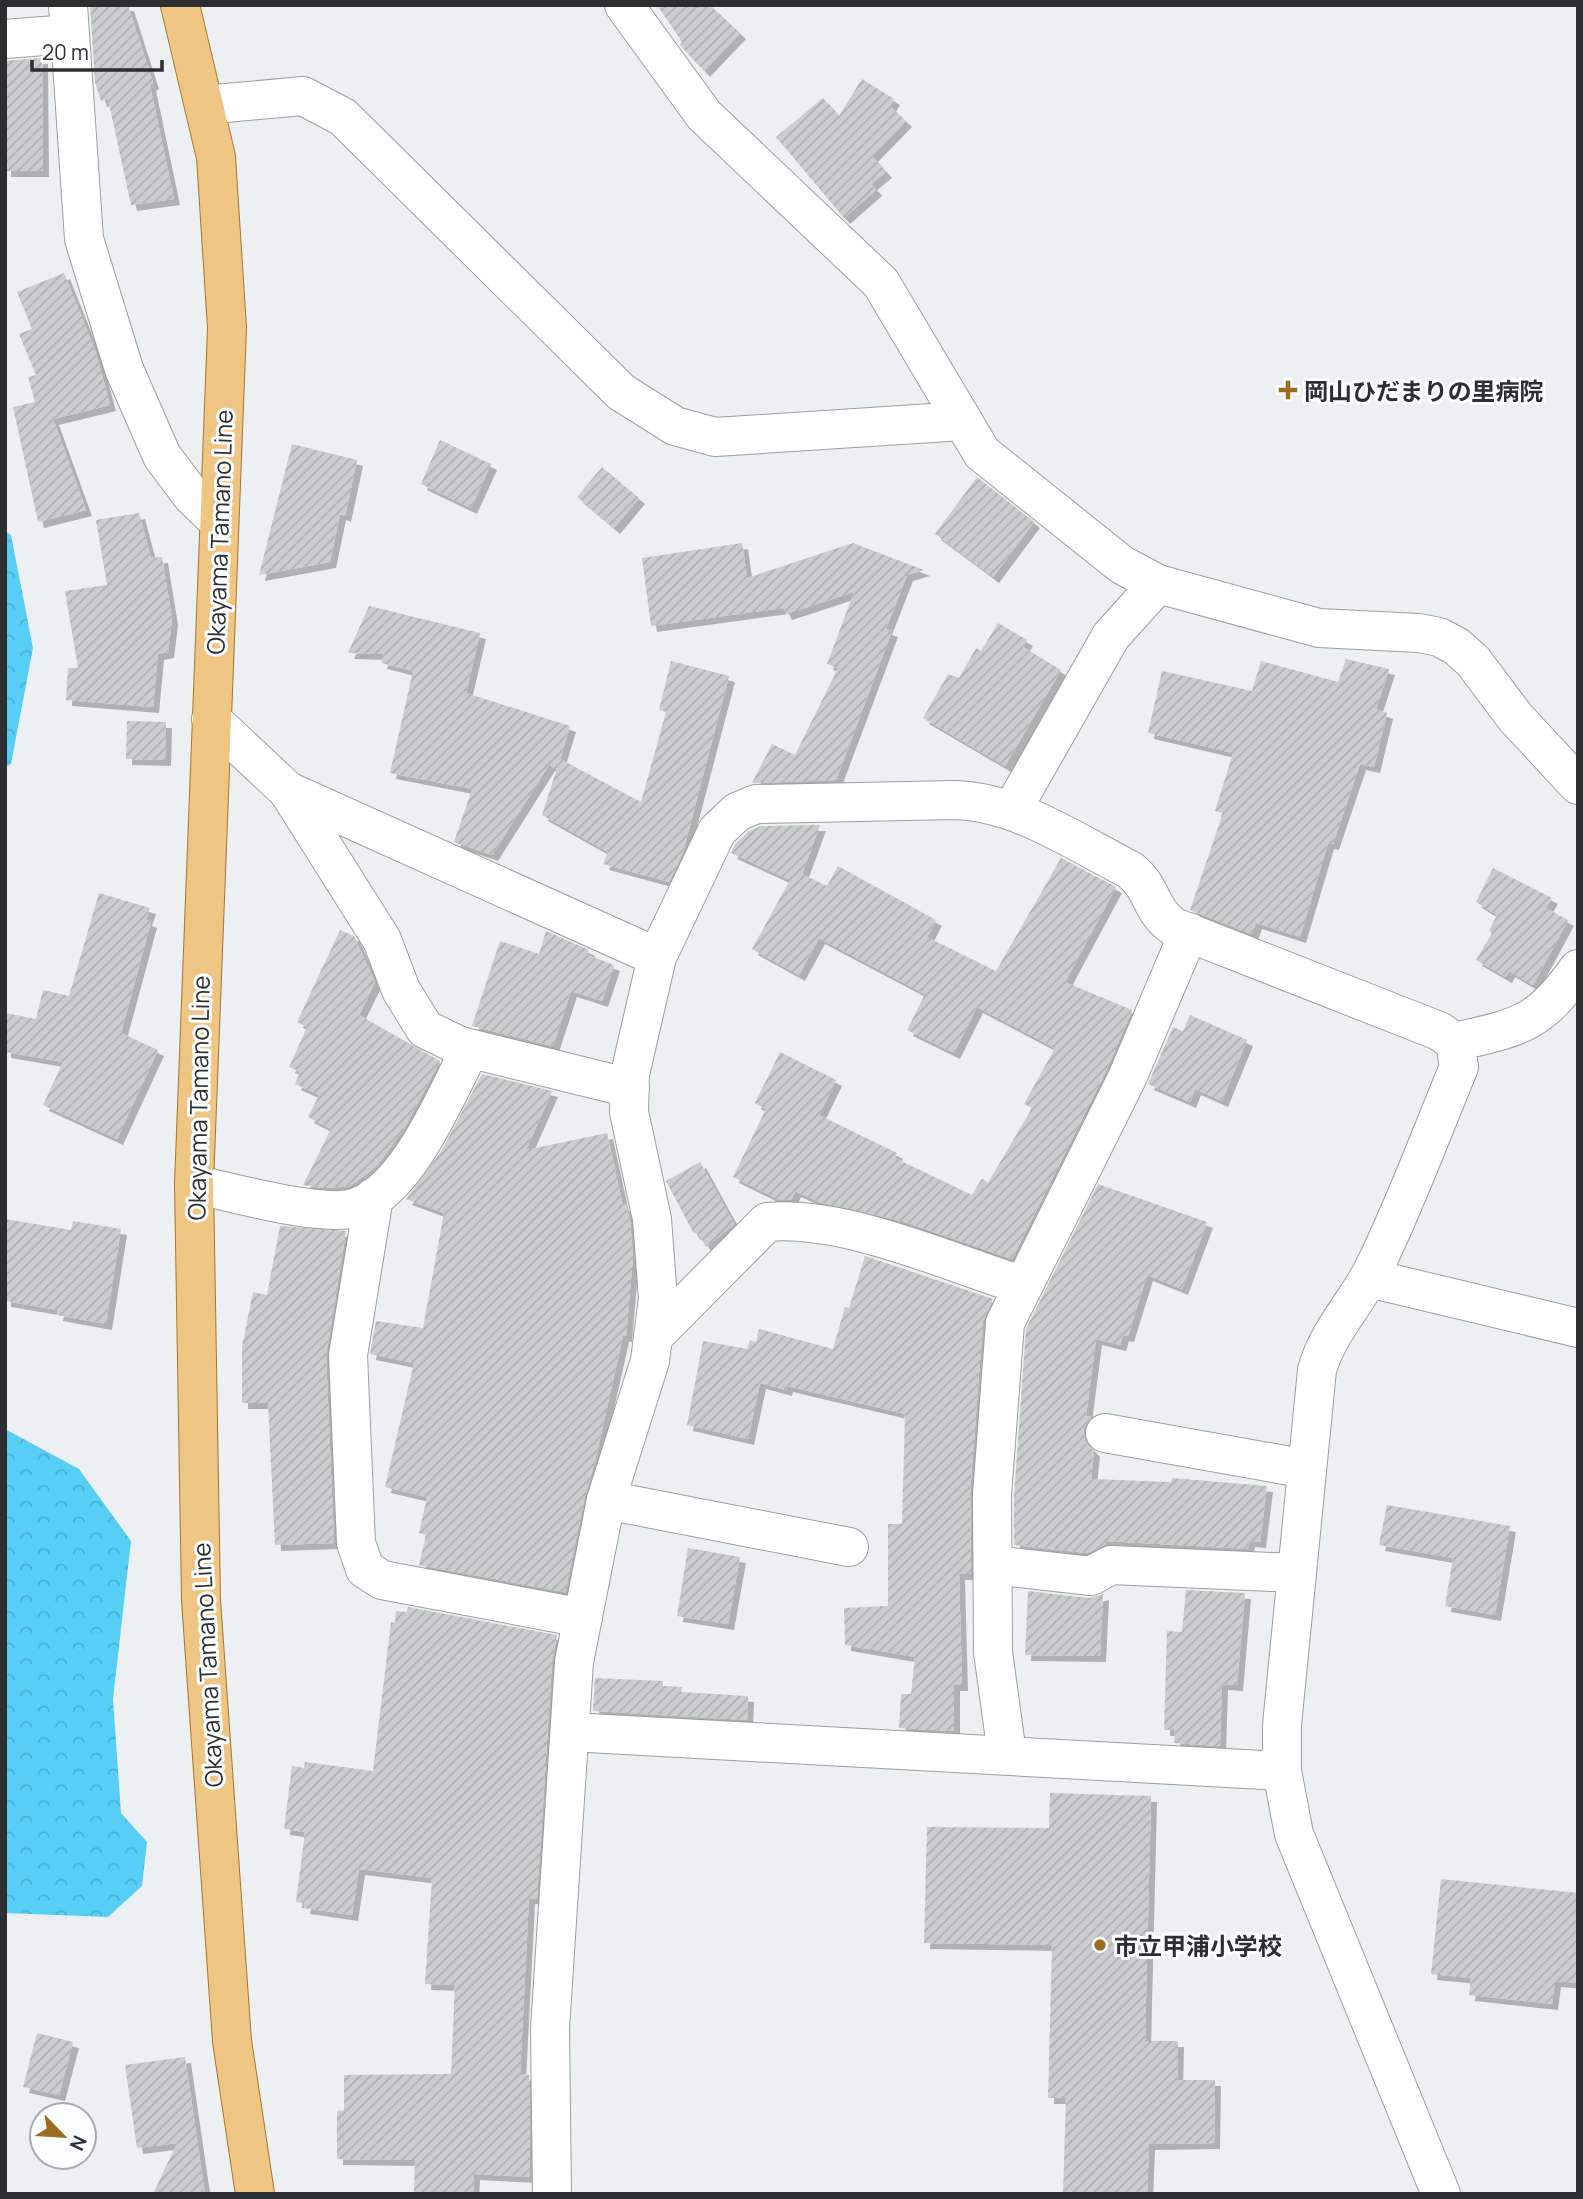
<svg xmlns="http://www.w3.org/2000/svg" width="1583" height="2199" font-family="Manrope,'Noto Sans JP',sans-serif">
<style>
.forest{fill:url(#forest-crowns)}
.building{fill:url(#building-hatch);filter:url(#shadow)}
.lines{fill:none;stroke-linecap:round;stroke-linejoin:round}
.minor-casing{stroke:#9c9fa0;stroke-width:40}
.primary-casing{stroke:#a47731;stroke-width:40}
.minor{stroke:#fff;stroke-width:38}
.primary{stroke:#efc584;stroke-width:38}
.poi-dot{fill:#9c6c1f;stroke:#fbfeff;stroke-width:2.5}
.labels{text-anchor:middle;dominant-baseline:central;stroke-width:6;stroke-linejoin:round;paint-order:stroke}
.poi-label{font-size:24px;font-weight:bold;fill:#2d2e2f;stroke:#fbfeff;text-anchor:start}
.street-label{font-size:24px;fill:#2d2e2f;stroke:#fbfeff}
</style>
<defs>
<pattern id="forest-crowns" width="20" height="18" patternUnits="userSpaceOnUse" patternTransform="scale(1.75)"><rect width="20" height="18" fill="#56cef5"/><path d="M2 6a3 3 0 1 1 6 0M12 15a3 3 0 1 1 6 0" fill="none" stroke="#4bb1d2"/></pattern>
<pattern id="building-hatch" width="6" height="6" patternUnits="userSpaceOnUse" patternTransform="scale(1.75)"><rect width="6" height="6" fill="#c9cdce"/><path d="M-1 1l2-2M0 6l6-6M5 7l2-2" fill="none" stroke="#adb0b1"/></pattern>
<filter id="shadow"><feDropShadow dx="6" dy="6" stdDeviation="0" flood-color="#0004"/></filter>
</defs>
<rect width="100%" height="100%" fill="#edf0f2"/>
<g class="forest">
<path d="M5,531L11,535L33,648L11,764L5,767Z"/>
<path d="M5,1429L79,1469L131,1541L113,1699L121,1813L147,1842L142,1886L108,1917L5,1913Z"/>
</g>
<g class="building">
<path d="M90,5H128L153,83L150,85L174,199L131,205L108,99L101,101L95,82Z"/>
<path d="M657,5H710L740,33L704,71L680,45L682,42Z"/>
<path d="M42,58L43,171H5V61Z"/>
<path d="M862,79L894,99L890,106L906,121L872,156L886,172L871,184L876,190L844,218L776,137L823,98L839,116Z"/>
<path d="M64,273L96,353L110,405L53,419L86,510L38,522L13,407L35,402L28,377L36,375L19,334L32,329L17,292Z"/>
<path d="M440,440L491,464L471,508L421,484Z"/>
<path d="M292,444L357,460L345,516L340,514L330,562L259,575Z"/>
<path d="M602,467L639,498L614,528L577,497Z"/>
<path d="M977,477L1034,522L993,577L935,534Z"/>
<path d="M139,513L151,558L162,557L172,619L168,652L158,654L153,707L66,700L68,668H78L65,591L107,585L96,520Z"/>
<path d="M742,543L747,578L853,543L924,570L907,575L886,629L892,631L836,780L752,783L772,744L795,755L838,668L827,664L854,592L786,614L783,608L651,626L642,558Z"/>
<path d="M369,606L480,633L466,693L570,726L557,769L549,765L492,855L454,842L472,789L390,773L413,671L381,663L384,654L348,653Z"/>
<path d="M998,623L1027,640L1023,647L1061,670L1005,766L923,718L948,674L959,678L976,648L981,651Z"/>
<path d="M1346,659L1389,669L1376,709L1387,713L1374,767L1360,764L1333,844L1328,843L1300,937L1256,923L1252,934L1190,910L1223,813L1215,811L1233,753L1148,733L1162,671L1252,691L1261,661L1338,682Z"/>
<path d="M671,661L729,676L683,852L669,882L603,864L608,852L542,815L560,759L641,802L666,712L659,710Z"/>
<path d="M127,721L166,722L165,760L126,759Z"/>
<path d="M820,825L802,874L827,886L838,866L936,920L927,937L996,971L1061,858L1116,887L1065,982L1132,1010L1107,1069L1012,1259L902,1221L819,1202L795,1191L791,1200H780L733,1177L766,1109L755,1103L780,1052L836,1080L819,1115L897,1153L895,1158L972,1195L982,1178L988,1183L1032,1108L1024,1104L1055,1048L977,1007L954,1053L907,1030L925,994L819,938L799,975L752,949L790,880L731,853L735,844L749,831L761,826Z"/>
<path d="M1493,868L1552,898L1546,908L1568,920L1533,985L1509,971L1506,977L1476,960L1492,933L1489,931L1497,915L1476,902Z"/>
<path d="M99,893L150,908L146,920L151,922L121,1033L158,1050L117,1139L43,1105L63,1062L5,1052V1013L36,1019L43,990L69,996Z"/>
<path d="M340,930L354,936L375,982L359,1015L440,1061L405,1127L377,1166L350,1186L325,1188L303,1185L331,1129L308,1117L319,1095L295,1084L300,1072L289,1067L307,1027L297,1022Z"/>
<path d="M546,931L589,950L587,955L614,965L602,1001L571,991L553,1046L472,1026L500,941L539,954Z"/>
<path d="M1190,1015L1247,1040L1222,1101L1195,1089L1190,1102L1148,1084L1173,1027L1183,1031Z"/>
<path d="M482,1074L552,1091L526,1150L607,1133L623,1206L626,1204L630,1222L633,1255L626,1336H623L595,1461L585,1496L565,1592L419,1565L426,1535L419,1533L427,1497L385,1487L414,1363L370,1354L376,1321L423,1328L444,1213L406,1199L442,1150Z"/>
<path d="M700,1162L734,1224L706,1247L697,1232L694,1234L666,1181Z"/>
<path d="M1098,1184L1207,1222L1182,1289L1147,1275L1128,1336L1123,1335L1120,1345L1096,1339L1086,1416L1091,1417L1083,1430L1085,1441L1094,1451L1091,1479L1171,1482L1172,1478L1267,1486L1260,1542L1249,1541L1248,1549L1106,1541V1544L1087,1553L1014,1545V1496L1026,1329Z"/>
<path d="M5,1219L71,1230L73,1221L121,1229L106,1324L57,1315L58,1310L5,1301Z"/>
<path d="M280,1226L346,1231L326,1356L334,1543L275,1545L268,1403H242V1347L253,1292L267,1295Z"/>
<path d="M865,1256L993,1299L983,1321L970,1493L971,1574H959L962,1685H954V1731L899,1728L901,1694H911L915,1657L845,1645L844,1608L888,1606V1524H902L905,1414L787,1386L786,1390L760,1383L748,1439L687,1425L703,1341L747,1349L750,1340L756,1342L759,1329L833,1349L845,1307L849,1308Z"/>
<path d="M1387,1505L1510,1526L1495,1615L1445,1606L1453,1558L1379,1545Z"/>
<path d="M688,1548L740,1557L728,1624L677,1616Z"/>
<path d="M1186,1590L1245,1593L1237,1685L1222,1684L1220,1746L1174,1743L1175,1730H1164L1167,1631L1182,1632Z"/>
<path d="M1028,1591L1089,1598L1103,1594L1100,1656L1025,1655Z"/>
<path d="M408,1607L557,1635L552,1661L537,1899L529,1898L520,2074L529,2075L530,2177L474,2174L473,2194H414L415,2160L337,2159V2111L344,2110V2075L451,2074L455,1985L425,1984L432,1878L359,1869L352,1915L304,1908L305,1903L296,1902L305,1832L284,1829L292,1766L304,1768L305,1762L373,1771L391,1622L395,1623L396,1611L407,1612Z"/>
<path d="M595,1678L663,1681V1686L682,1687L681,1692L748,1696L747,1720L593,1711Z"/>
<path d="M1050,1793L1151,1796L1145,2041H1178L1177,2080H1215L1214,2143L1149,2144L1147,2194H1063L1066,2098H1048L1052,1945L924,1943L927,1827L1049,1828Z"/>
<path d="M1441,1879L1578,1893V1983L1555,1981L1552,2004L1469,1995L1471,1978L1431,1974Z"/>
<path d="M37,2033L73,2042L59,2095L23,2087Z"/>
<path d="M185,2057L205,2194H153L177,2143L137,2148L125,2065Z"/>
</g>
<g class="lines">
<defs>
<g id="minor">
<path d="M68,5L84,239L124,369L162,456L192,496L219,522"/>
<path d="M624,5L704,115L881,283L982,453L1122,565L1158,584L1319,628L1419,633L1439,637L1456,646L1473,661L1515,717L1578,785"/>
<path d="M5,39L69,34"/>
<path d="M204,105L303,96L343,117L621,392L675,426L715,437L963,421"/>
<path d="M211,719L288,791L657,957"/>
<path d="M288,791L382,940L401,990L425,1029L460,1046L630,1088"/>
<path d="M1012,810L1111,636L1158,584"/>
<path d="M1455,1042C1519,1027 1539,1025 1578,969"/>
<path d="M194,1184C230,1192 326,1219 357,1207C408,1189 447,1094 470,1049"/>
<path d="M374,1197L348,1355L356,1543L365,1569L382,1580L583,1618"/>
<path d="M1369,1278L1578,1328"/>
<path d="M653,1337L767,1222C844,1215 946,1261 1021,1285"/>
<path d="M1105,1433L1307,1469"/>
<path d="M606,1500L849,1547"/>
<path d="M993,1565L1091,1576L1111,1565L1297,1573"/>
<path d="M570,1732L1282,1771"/>
<path d="M1007,1754L993,1652L992,1495L1005,1323L1127,1078L1189,932"/>
<path d="M552,2194L550,2028L574,1662L606,1500L650,1361L658,1298L652,1219L629,1112L630,1074L657,957L717,831L737,812L756,804L955,800C1018,802 1075,842 1130,870C1154,889 1149,910 1174,927L1439,1031L1455,1042L1459,1067C1431,1134 1406,1203 1374,1268C1356,1304 1328,1331 1317,1370L1282,1725V1771L1294,1834L1441,2194"/>
</g>
<path id="primary" d="M180,5L216,157L227,328L194,1184L201,1600L232,2041L255,2194"/>
</defs>
<use href="#minor" class="minor-casing"/>
<use href="#primary" class="primary-casing"/>
<use href="#minor" class="minor"/>
<use href="#primary" class="primary"/>
</g>
<g class="poi-dot">
<path d="M1284.5 379.5h7v7h7v7h-7v7h-7v-7h-7v-7h7z"/>
<circle cx="1100" cy="1945" r="7"/>
</g>
<g class="labels">
<g class="poi-label">
<text x="1304" y="390">岡山ひだまりの里病院</text>
<text x="1114" y="1945">市立甲浦小学校</text>
</g>
<g class="street-label">
<text transform="translate(219 532) rotate(-88)">Okayama Tamano Line</text>
<text transform="translate(198 1098) rotate(-89)">Okayama Tamano Line</text>
<text transform="translate(207 1665) rotate(-93)">Okayama Tamano Line</text>
</g>
</g>
<rect width="1583" height="2199" fill="none" stroke="#2d2e2f" stroke-width="14"/>
<g transform="translate(63 2136) rotate(115)"><circle r="33" fill="#fbfeff" stroke="#a9abac" stroke-width="2"/>
<path d="M0-5L12 26L0 18L-12 26Z" fill="#9c6c1f"/>
<text y="-10" font-size="19" font-weight="bold" text-anchor="middle" fill="#2d2e2f">N</text>
</g>
<path d="M32 60v10h130v-10" fill="none" stroke="#2d2e2f" stroke-width="3.5"/>
<text x="42" y="60" font-size="21" fill="#2d2e2f" stroke="#fbfeff" stroke-width="5" paint-order="stroke">20 m</text>
</svg>
